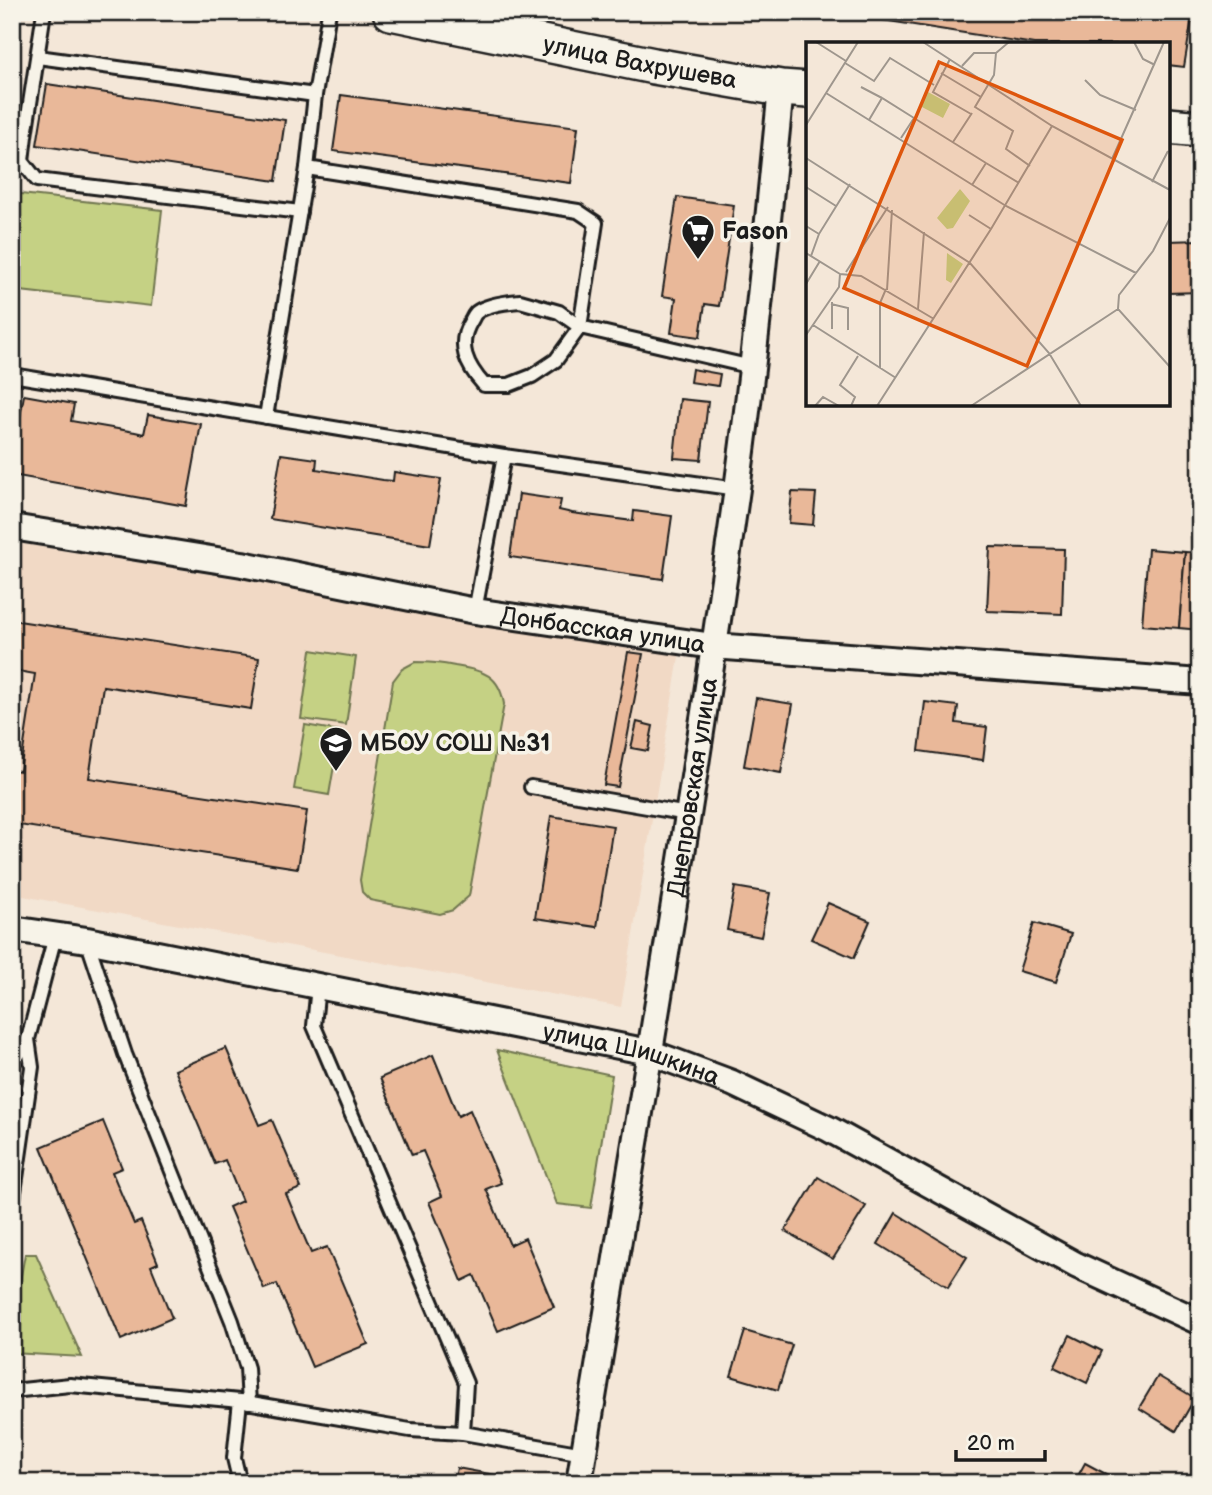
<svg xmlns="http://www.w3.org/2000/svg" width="1212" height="1495" font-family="'Balsamiq Sans',sans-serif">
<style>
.built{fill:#f1d9c5}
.green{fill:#c5d184;stroke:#707650;stroke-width:2}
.building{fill:#e9b899;stroke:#1c1c1c;stroke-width:2}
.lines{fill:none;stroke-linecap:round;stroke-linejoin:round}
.service-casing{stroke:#1c1c1c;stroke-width:18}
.minor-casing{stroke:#1c1c1c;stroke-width:30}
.secondary-casing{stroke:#1c1c1c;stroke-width:40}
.service{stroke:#f7f3e8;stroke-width:12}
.minor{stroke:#f7f3e8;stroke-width:24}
.secondary{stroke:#f7f3e8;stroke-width:35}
.labels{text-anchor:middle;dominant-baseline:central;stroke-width:7;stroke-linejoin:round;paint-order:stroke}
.street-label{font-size:24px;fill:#1c1c1c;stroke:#f7f3e8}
.poi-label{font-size:24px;font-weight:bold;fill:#1c1c1c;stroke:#f7f3e8;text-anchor:start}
.inset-road{fill:none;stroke:#9e968d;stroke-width:2}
.view{fill:#de560d;fill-opacity:0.15;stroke:#de560d;stroke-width:3.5}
.inset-edge{fill:none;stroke:#1c1c1c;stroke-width:3.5}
</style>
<rect width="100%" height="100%" fill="#f4e7d8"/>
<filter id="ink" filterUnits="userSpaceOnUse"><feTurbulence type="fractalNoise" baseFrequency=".0143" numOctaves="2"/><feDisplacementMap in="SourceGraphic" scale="14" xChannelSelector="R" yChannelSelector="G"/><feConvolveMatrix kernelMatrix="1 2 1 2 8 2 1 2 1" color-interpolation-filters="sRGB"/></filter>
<g filter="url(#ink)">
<path class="built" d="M12,542L680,651L621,1007L12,894Z"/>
<g class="green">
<path d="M12,193L162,210L151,306L12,290Z"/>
<path d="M311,650L356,657L346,725L301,719Z"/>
<path d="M415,662C429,662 441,663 455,666C482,671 499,673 504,704L469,896L453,910L440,914L370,900L362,892L360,880L393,681L402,669Z"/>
<path d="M305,725L340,731L329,795L294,789Z"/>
<path d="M497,1050L612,1075L591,1208L557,1204Z"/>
<path d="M25,1254H36L82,1357L12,1353V1325Z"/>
</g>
<g class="building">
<path d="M832,12H1193L1184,67L1168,65V44H1034Z"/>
<path d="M47,84L285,120L276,181L37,145Z"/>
<path d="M341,95L578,127L571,183L333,151Z"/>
<path d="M677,197L734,205L719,306L705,304L700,337L671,333L676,298L662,296Z"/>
<path d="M1200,240V292L1168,293V241Z"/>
<path d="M692,369L720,374L718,386L690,382Z"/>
<path d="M24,395L74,404L71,421L135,432L144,434L148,415L201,424L186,506L12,475V460Z"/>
<path d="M680,399L708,402L701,460L674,458Z"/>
<path d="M281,454L317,459L316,469L383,480L393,481L394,472L441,479L430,545L270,519Z"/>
<path d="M792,492L816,493L813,525L789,523Z"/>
<path d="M519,494L561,500L559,510L572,513L633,521L634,511L672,516L663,579L510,557Z"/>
<path d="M990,547L1064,549L1062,614L987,611Z"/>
<path d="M1148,549L1185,552L1179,628L1142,625Z"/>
<path d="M1185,552L1200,553V630L1179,628Z"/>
<path d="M12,620L259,658L251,709L103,686L89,778L307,811L298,868L12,824V770L20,771L35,674L12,670Z"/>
<path d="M628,652L643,654L618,787L604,785Z"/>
<path d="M756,698L793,704L781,773L744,766Z"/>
<path d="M925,702L958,706L956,723L987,727L983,760L919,751Z"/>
<path d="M637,722L653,726L648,751L631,748Z"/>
<path d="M551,816L613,826L597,927L535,918Z"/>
<path d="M735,887L770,893L761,937L727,930Z"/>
<path d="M828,903L870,921L854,958L811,939Z"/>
<path d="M1034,923L1071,934L1056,982L1019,971Z"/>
<path d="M226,1048L259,1125L272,1120L301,1188L286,1194L311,1253L327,1247L368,1344L312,1367L277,1284L264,1289L229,1207L242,1201L225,1160L215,1164L175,1070Z"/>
<path d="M433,1055L458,1116L470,1110L501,1183L486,1189L510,1245L525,1238L554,1307L498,1331L474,1275L462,1281L429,1202L442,1196L423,1151L412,1155L380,1078Z"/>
<path d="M103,1121L122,1168L112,1172L134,1224L141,1221L158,1263L151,1266L172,1318L121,1340L41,1147Z"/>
<path d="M818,1177L866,1206L833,1259L785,1231Z"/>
<path d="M896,1213L967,1257L948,1287L878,1244Z"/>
<path d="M745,1331L792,1345L778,1390L731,1376Z"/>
<path d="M1070,1335L1102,1351L1087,1383L1054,1367Z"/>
<path d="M1158,1376L1195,1398L1176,1431L1139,1408Z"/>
<path d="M1085,1463L1119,1481L1118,1483H1074Z"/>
<path d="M457,1468L506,1477L505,1483H454Z"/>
<path d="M714,1476L747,1483H712Z"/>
</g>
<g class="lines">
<defs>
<g id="service">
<path d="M44,12L25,136L22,161L37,180L300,212"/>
<path d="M329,12L315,95L307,168L578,211L596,223L580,327L752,367"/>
<path d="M38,57L315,95"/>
<path d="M520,301L559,312L580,327L556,360L532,376L509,385H484C467,366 456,345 471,321C473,318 474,314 477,312C487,304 508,302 520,301Z"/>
<path d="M12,375L504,456"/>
<path d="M266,417L307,168"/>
<path d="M475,611L504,456L737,489"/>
<path d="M531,787L688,814"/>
<path d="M87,940L125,1054L232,1321L247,1368L249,1403"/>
<path d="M318,986L314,1026L466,1383L463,1433"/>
<path d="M12,1065L28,1039"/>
<path d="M12,1206L32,1067L28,1039L55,936"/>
<path d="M12,1391L70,1385L240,1401L410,1430L463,1433L584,1454"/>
<path d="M240,1401L234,1458L240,1483"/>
</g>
<g id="minor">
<path id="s1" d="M12,527L242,564L475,611L713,646L1200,682"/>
<path id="s2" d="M12,929L87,940L649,1052L732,1083L829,1129L1076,1265L1200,1322"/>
<path id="s3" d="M579,1483C633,1152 690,821 737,489C755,356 768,222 781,88"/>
</g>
<g id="secondary">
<path id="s4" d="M391,12L654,66L781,88L808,90"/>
<path d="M1168,126L1200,129"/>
</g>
</defs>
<use href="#service" class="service-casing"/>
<use href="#minor" class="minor-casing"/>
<use href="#secondary" class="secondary-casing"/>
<use href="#service" class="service"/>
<use href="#minor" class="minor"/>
<use href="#secondary" class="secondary"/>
</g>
</g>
<defs>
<symbol id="supermarket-pin" viewBox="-11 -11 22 30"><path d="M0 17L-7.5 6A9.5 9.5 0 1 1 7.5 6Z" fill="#1c1c1c" stroke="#f7f3e8"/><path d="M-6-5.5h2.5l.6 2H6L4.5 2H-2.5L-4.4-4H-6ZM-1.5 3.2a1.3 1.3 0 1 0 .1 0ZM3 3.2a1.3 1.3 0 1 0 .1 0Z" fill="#fff"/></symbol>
<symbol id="school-pin" viewBox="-11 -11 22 30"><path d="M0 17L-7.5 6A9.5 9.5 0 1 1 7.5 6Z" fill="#1c1c1c" stroke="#f7f3e8"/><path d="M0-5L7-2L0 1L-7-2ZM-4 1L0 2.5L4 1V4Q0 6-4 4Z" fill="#fff"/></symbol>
</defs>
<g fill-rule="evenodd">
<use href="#supermarket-pin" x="679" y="212" width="38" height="52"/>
<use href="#school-pin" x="317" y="724" width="38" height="52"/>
</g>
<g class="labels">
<g class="street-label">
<text stroke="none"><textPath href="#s4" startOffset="254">улица Вахрушева</textPath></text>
<text stroke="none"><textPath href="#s1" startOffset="600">Донбасская улица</textPath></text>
<text stroke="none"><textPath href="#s3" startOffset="705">Днепровская улица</textPath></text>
<text stroke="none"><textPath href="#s2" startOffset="632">улица Шишкина</textPath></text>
</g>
<g class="poi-label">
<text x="722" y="231">Fason</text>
<text x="360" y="743">МБОУ СОШ №31</text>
</g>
</g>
<g transform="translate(806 42)">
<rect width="364" height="364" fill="#f4e7d8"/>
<path d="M122,50L144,62L137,76L114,64ZM154,147L164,159L147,186L141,187L131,176ZM141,211L157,222L145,241L140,238Z" fill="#c5d184"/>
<path class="inset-road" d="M10,0L40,19M117,0L246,84L364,148M328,0L337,17L349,23M190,11L188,33L169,65L207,89L200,107L224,124M144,17L127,50L165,72M39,21L68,39L84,16L128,43M156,24L168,11H190L203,0M135,31L175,55M279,38L294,53L330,68M55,45L76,56M20,51L200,164L330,231M63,78L76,56L108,76M0,83L52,0M95,96L108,76L180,121M147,100L166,71M0,116L164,221L243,311L275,364M306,117L358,0M346,140L362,109M166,143L180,121L213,141M0,145L30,164M163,173L185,187M364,176L347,209L313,253L312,267L364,325M0,184L13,192L44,142M0,211L34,232M5,214L13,192M40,230L82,165M34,232L55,234L128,277M0,242L14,219M81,248L86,168M26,260V287M25,262L42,266V288M112,267L118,190M7,283L90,336M0,293L33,245L34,232M74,326V261L80,247M9,364L17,355L33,364M45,364L49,355L34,343L52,314M71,364L185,187L246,84M165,364L312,267"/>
<path class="view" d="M133,20L316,98L221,324L38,246Z"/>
<rect width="364" height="364" class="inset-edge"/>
</g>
<rect width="1212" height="1495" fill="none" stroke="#f7f3e8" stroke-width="42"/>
<rect x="21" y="21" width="1170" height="1453" fill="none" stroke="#1c1c1c" stroke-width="2.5" filter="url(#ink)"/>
<path d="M956 1450v10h89v-10" fill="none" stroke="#1c1c1c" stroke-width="3.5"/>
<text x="967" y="1450" font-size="21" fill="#1c1c1c" stroke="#f7f3e8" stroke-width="5" paint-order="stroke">20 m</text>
</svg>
